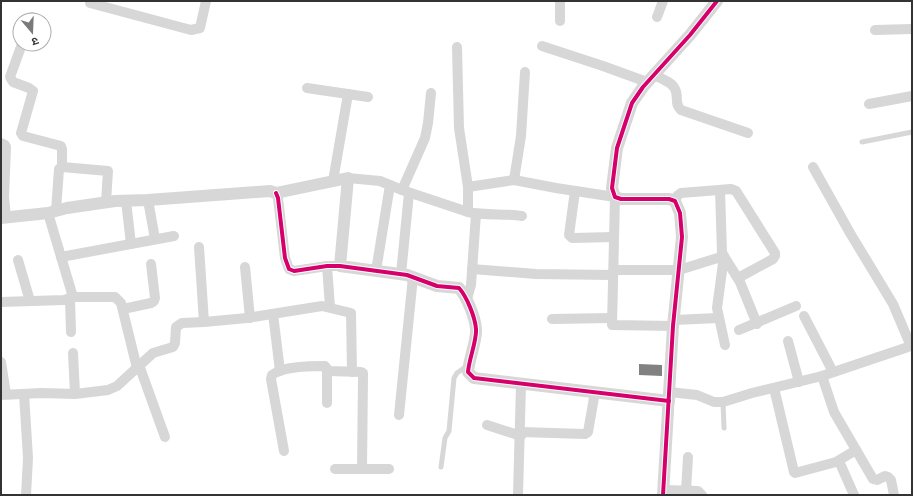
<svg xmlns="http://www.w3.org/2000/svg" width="913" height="496" font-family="'Exo 2','Noto Sans Devanagari',sans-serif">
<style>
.building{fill:#818181}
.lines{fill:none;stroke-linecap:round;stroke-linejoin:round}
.service{stroke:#d7d7d7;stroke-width:5}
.minor{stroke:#d7d7d7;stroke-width:10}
.tertiary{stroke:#d7d7d7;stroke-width:12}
.cycleway-casing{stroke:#fff;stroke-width:6}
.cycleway{stroke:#d6006c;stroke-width:4}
</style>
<rect width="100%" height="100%" fill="#fff"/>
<path class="building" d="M639,364L662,365V376L639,375Z"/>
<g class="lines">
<g class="service">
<path d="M862,142L912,132"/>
<path d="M723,402L724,428"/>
<path d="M441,467L445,438L449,431L454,378L457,373L467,366"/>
</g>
<g class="minor">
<path d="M560,1V21"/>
<path d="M90,3L191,30L200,28L206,1"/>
<path d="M657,17L663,1"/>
<path d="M31,20L32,17"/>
<path d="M875,30L912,29"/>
<path d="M22,44L10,77L13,82L29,88L33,91L21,133L23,136L61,146L62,149V167"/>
<path d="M542,46L603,66L647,82"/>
<path d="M457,47L459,128L468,187V212"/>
<path d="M654,75C660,78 672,82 675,89C679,96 674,104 681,110L748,133"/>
<path d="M307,88L368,97"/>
<path d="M869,104L912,96"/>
<path d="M1,143L5,145L6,147L4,197L6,217"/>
<path d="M348,178L380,181L402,190L468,212C486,216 505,213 522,216"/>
<path d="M514,180L521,136L525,72"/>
<path d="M333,181L348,94"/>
<path d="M468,187L514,180L556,188L615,197L612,325L673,326"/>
<path d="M402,190L425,138L428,123L431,93"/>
<path d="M720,190L722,253L740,282L757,324"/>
<path d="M575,191L569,235L572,238L614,237"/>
<path d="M276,193L278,198L285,258L289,269L294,271L327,266H340"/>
<path d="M148,200L155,239"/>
<path d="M126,201L131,244"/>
<path d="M675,201L677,196L681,193L731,189L736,191L775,253V256L773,259L738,278"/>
<path d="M56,211L59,169L62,167L108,171L106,202"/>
<path d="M48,213L73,297H115L121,303L137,368"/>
<path d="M199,247L204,322"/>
<path d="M61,257L174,236"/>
<path d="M18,260L30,301"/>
<path d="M327,266L330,307"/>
<path d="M245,267L250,318"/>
<path d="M472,269L536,274L613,275"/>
<path d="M614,270H679L724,256L717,308L725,345"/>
<path d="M376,271L390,185"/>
<path d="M401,274L409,193"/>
<path d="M70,299L71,332"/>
<path d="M467,299L471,285L476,214"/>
<path d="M1,302L64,300L73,297"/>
<path d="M123,309L151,303L154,301L155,298L151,264"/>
<path d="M273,314L280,371"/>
<path d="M804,316L833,372"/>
<path d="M552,319L612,318"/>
<path d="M674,320L718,318"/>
<path d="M739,330L796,306"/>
<path d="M788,341L799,382"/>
<path d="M73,353L75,394"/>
<path d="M1,362L6,394"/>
<path d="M139,365L165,437"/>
<path d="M327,369V403"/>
<path d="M822,376L834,412L873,479L877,480L885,476L888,477L891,480L894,495"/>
<path d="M774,388L794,472L795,473L836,462L856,450"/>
<path d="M669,392L697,395L714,402H723L752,393L822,376L908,347L910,344L893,304L850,233L813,167"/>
<path d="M24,394L28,458L26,495"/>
<path d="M1,395L42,393L75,394L108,390L117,386L153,353L173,347L175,343L176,327L182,323L204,322L247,318L322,306L351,313L352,372"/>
<path d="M399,415L413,277"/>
<path d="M487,425L521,436"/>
<path d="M521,432L585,434L588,432L595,392"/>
<path d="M284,451L271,379L272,375C283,366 310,366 325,366L329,371L361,372L363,373V376L362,469"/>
<path d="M839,461L854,495"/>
<path d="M335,469H389"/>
<path d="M663,490L698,491L702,495"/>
<path d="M686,491L688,457"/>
<path d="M518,495L521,384"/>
</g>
<g class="tertiary">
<path d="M1,218L48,213L67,208L115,201L148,200L270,191L276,193L348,178L340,266L407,275L437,286L459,288C467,297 475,317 476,329C477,340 469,359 468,372L474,378L669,401"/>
<path d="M663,495L673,326L682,237L680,213L675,201L669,199H621L615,197L612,188L617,148L632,103L643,87L690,35L717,1"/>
</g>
<defs>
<g id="cycleway">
<path d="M276,193L278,198L285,258L289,269L294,271L327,266H340L407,275L437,286L459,288C467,297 475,317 476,329C477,340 469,359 468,372L474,378L669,401"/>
<path d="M663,495L673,326L682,237L680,213L675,201L669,199H621L615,197L612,188L617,148L632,103L643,87L690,35L717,1"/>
</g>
</defs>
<use href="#cycleway" class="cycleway-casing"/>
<use href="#cycleway" class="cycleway"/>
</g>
<rect width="913" height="496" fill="none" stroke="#333333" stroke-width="4"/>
<g transform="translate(32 32) rotate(161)"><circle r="19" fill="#ffffff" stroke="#adadad"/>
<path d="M0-3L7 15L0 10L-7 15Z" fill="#7a7a7a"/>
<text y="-6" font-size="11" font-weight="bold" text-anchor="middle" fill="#333333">उ</text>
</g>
</svg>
